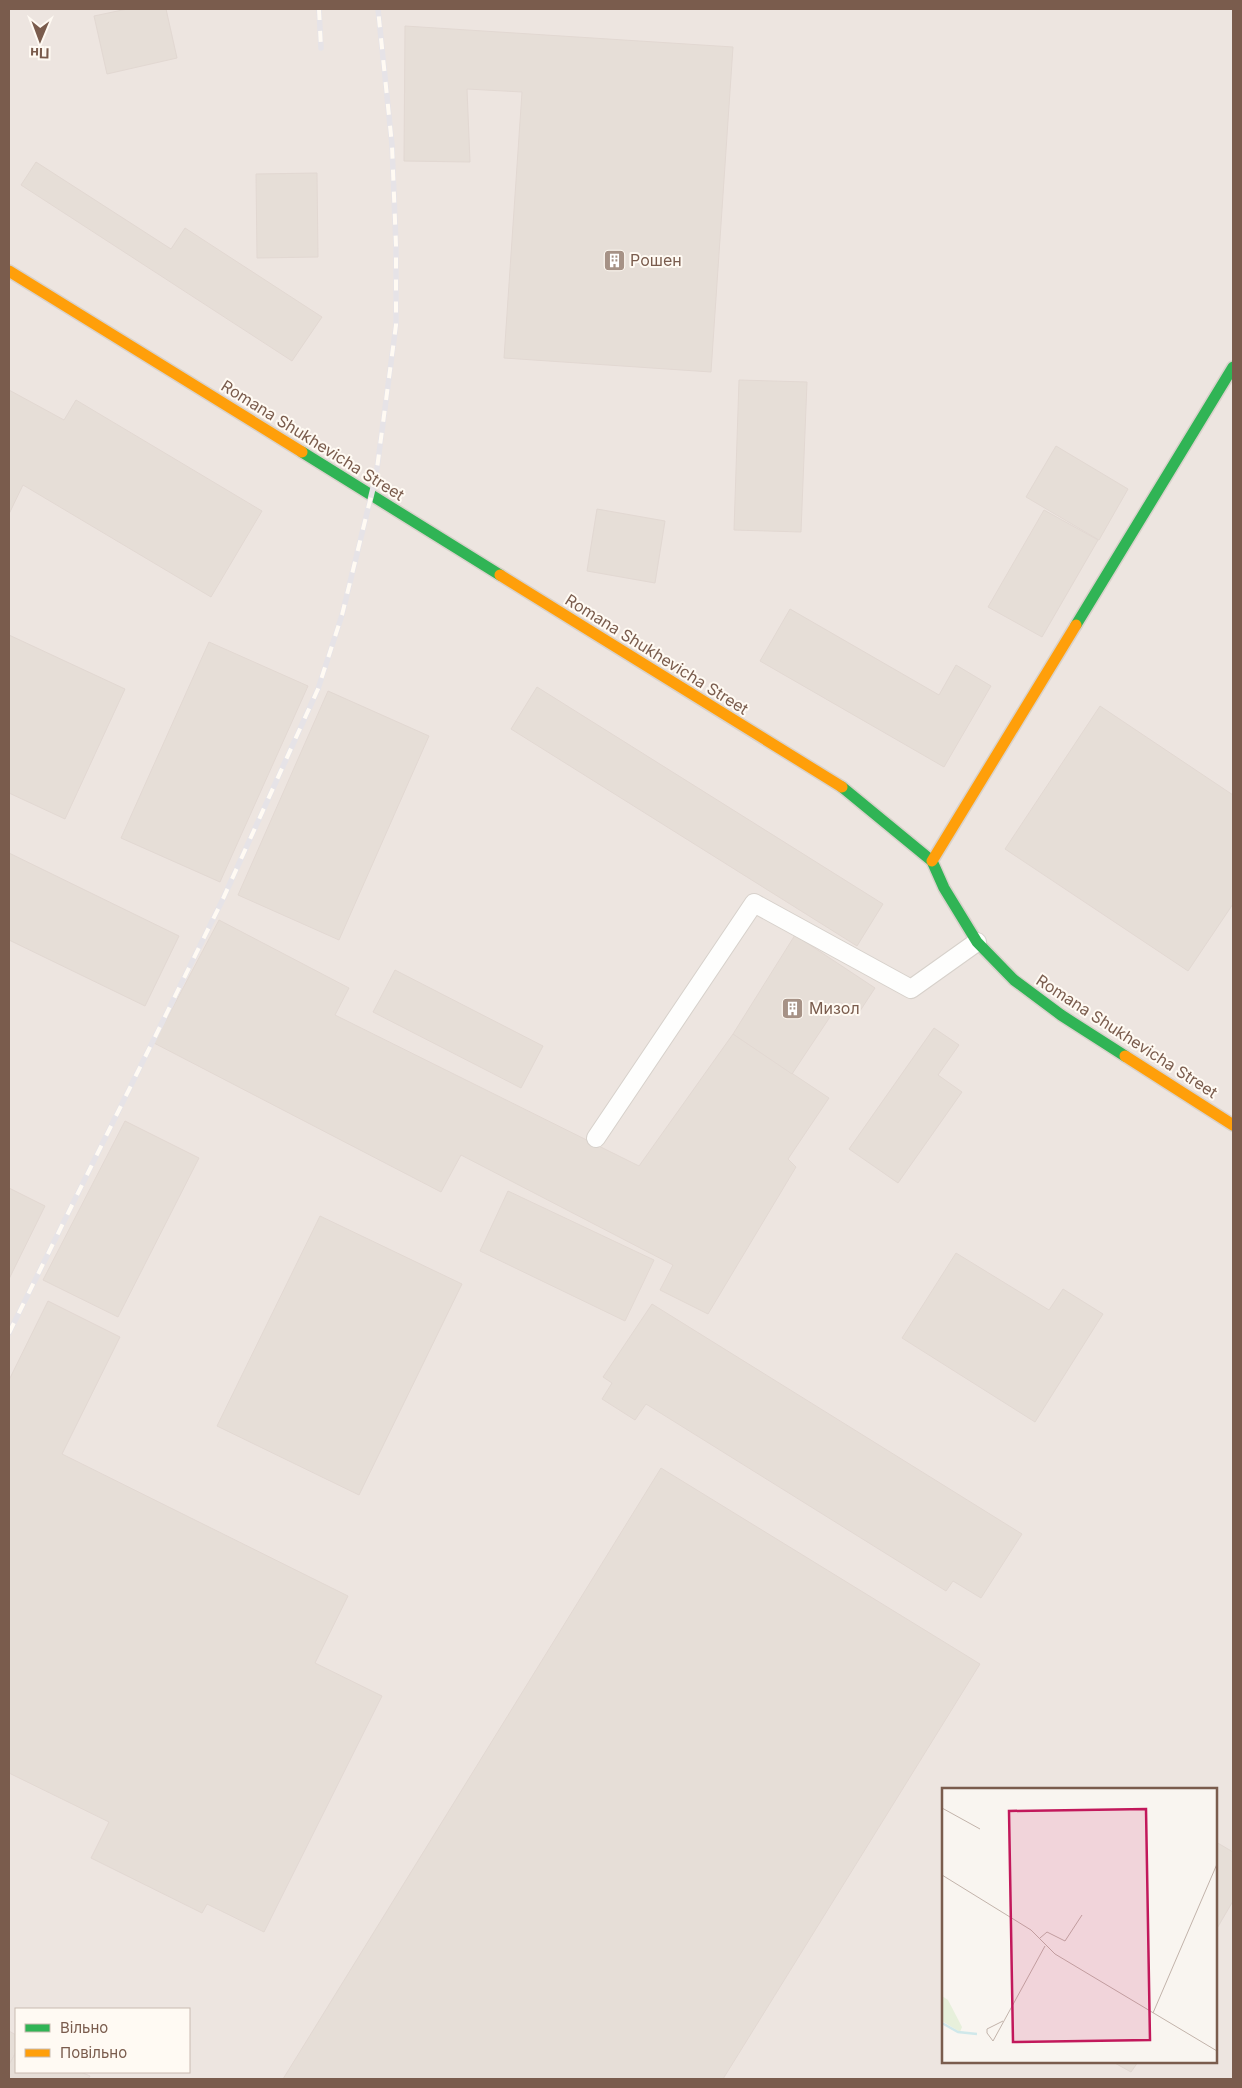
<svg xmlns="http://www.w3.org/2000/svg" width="1242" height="2088" font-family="Inter,sans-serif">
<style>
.industrial{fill:#ede5e0;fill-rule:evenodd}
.building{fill:#e6ded7;stroke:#e2d8d2}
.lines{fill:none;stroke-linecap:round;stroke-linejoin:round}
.lane-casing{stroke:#d7d1cb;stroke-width:20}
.fast-casing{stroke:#d9d2cb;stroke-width:14}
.slow-casing{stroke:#d9d2cb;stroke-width:14}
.lane{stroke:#fefefd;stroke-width:18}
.fast{stroke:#30b455;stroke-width:11}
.slow{stroke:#ff9f0a;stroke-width:11}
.rail-casing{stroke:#e6e3e7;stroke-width:5.5}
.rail{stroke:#fffaf3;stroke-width:4;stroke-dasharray:11;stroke-linecap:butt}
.labels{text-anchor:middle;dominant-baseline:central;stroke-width:4;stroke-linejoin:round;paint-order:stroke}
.poi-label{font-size:16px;fill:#7a5c4d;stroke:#fffaf3;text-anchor:start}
.street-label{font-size:16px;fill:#7a5c4d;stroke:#fffaf3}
.inset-river{fill:none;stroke:#d0e8ea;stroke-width:2.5}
.inset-road{fill:none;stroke:#c2b3aa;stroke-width:1}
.view{fill:#c2185b;fill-opacity:0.15;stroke:#c2185b;stroke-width:2.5}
.inset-edge{fill:none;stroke:#7a5c4d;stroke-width:2.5}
</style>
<rect width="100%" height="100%" fill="#f9f5f0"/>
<path class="industrial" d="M9,9H1233V2079H9ZM943,1789H1216V2062H943ZM16,2009H189V2072H16Z"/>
<g class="building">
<path d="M127,9H166L177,58L107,74L94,16Z"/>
<path d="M405,26L733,47L711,372L504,358L522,92L467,89L470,162L404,161Z"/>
<path d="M36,162L171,249L185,228L322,317L292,361L21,185Z"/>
<path d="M317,173L318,257L257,258L256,174Z"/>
<path d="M739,380L807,382L801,532L734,530Z"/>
<path d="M9,390L64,420L76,400L262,511L211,597L23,485L9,514Z"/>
<path d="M1056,446L1128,489L1099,540L1026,497Z"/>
<path d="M597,509L665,521L655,583L587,571Z"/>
<path d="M1044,510L1098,540L1042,637L988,607Z"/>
<path d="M790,609L939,695L956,665L991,686L944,767L760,661Z"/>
<path d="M9,635L125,689L65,819L9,793Z"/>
<path d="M209,642L308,686L220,882L121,838Z"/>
<path d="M537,687L883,904L857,946L511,729Z"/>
<path d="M328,691L429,736L339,940L238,895Z"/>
<path d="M1100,706L1233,795V904L1188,971L1005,849Z"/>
<path d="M9,853L179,936L145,1006L9,940Z"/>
<path d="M219,920L349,988L335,1015L639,1166L733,1034L829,1098L788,1159L796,1167L708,1314L660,1290L673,1265L461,1155L441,1192L154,1043Z"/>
<path d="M795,935L875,988L858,1014L840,1002L792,1074L733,1034Z"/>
<path d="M395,970L543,1046L521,1088L373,1012Z"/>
<path d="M934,1028L959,1045L938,1075L962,1092L898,1183L849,1149Z"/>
<path d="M125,1121L199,1158L118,1317L43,1280Z"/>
<path d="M9,1188L45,1206L9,1279Z"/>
<path d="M508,1191L654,1260L625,1321L480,1251Z"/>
<path d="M320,1216L462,1284L359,1495L217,1426Z"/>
<path d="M956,1253L1049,1310L1063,1289L1103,1314L1035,1422L902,1338Z"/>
<path d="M48,1301L120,1337L62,1454L348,1596L315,1663L382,1696L264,1932L207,1904L202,1913L91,1858L109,1822L9,1773V1380Z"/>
<path d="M652,1304L1022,1534L981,1598L953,1581L946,1591L646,1404L635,1420L602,1399L612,1383L603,1377Z"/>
<path d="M661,1468L980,1664L723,2079H283Z"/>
<path d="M1216,1842L1233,1852V1901L1216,1930Z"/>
<path d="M9,2031L16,2035V2052L9,2065Z"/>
<path d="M16,2052V2072H81L90,2076L88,2079H9V2065Z"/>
<path d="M1113,2062H1138L1131,2072Z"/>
</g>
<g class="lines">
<defs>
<path id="lane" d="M596,1138L754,903L911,989L977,942"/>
<g id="fast">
<path d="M302,452L500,575"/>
<path d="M1076,625L1233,367"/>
<path d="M842,787L932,861L944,888L977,942L1014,980L1061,1015L1125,1056"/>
</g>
<g id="slow">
<path d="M9,271L302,452"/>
<path d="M500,575L842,787"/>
<path d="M932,861L1076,625"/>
<path d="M1125,1056L1233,1125"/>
</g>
</defs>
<use href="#lane" class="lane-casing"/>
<use href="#fast" class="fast-casing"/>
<use href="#slow" class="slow-casing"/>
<use href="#lane" class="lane"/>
<use href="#fast" class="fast"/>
<use href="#slow" class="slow"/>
<defs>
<g id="rail">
<path d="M319,9L321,48"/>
<path d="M9,1333L222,901L318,689L342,615L376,476L396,325V246L392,145L378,9"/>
</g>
</defs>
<use href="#rail" class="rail-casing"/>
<use href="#rail" class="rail"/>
</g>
<defs>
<symbol id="building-square" viewBox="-11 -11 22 22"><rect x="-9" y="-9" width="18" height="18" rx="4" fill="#a69286" stroke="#fffaf3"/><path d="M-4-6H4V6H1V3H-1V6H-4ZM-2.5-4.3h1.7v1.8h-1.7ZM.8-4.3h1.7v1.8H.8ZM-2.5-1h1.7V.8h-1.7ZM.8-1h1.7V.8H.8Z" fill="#fff"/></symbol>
</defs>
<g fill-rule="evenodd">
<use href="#building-square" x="602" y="248" width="25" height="25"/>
<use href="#building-square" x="780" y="996" width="25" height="25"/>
</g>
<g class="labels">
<g class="poi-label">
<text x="630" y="260">Рошен</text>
<text x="809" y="1008">Мизол</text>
</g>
<g class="street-label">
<text transform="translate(313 440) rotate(32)">Romana Shukhevicha Street</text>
<text transform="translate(657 654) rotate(32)">Romana Shukhevicha Street</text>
<text transform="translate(1127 1036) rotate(33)">Romana Shukhevicha Street</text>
</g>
</g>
<g transform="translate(942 1788)">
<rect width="275" height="275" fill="#f9f5f0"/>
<path d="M0,208L6,212L20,239L18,244L0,233Z" fill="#e7f0db"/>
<path class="inset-river" d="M0,235L16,244L35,246"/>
<path class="inset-road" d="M0,20L38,41M0,87L89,142L113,166L275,263M98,150L105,144L123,153L140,127M211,225L275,76M61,233L45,241V245L51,253L103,158"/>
<path class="view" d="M204,21L208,252L71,254L67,23Z"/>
<rect width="275" height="275" class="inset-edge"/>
</g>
<rect width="1242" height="2088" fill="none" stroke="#7a5c4d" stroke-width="20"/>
<rect x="15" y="2008" width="175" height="65" fill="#fffaf3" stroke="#cabbb1"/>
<rect x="25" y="2024" width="25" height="8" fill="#30b455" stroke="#cabbb1"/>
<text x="60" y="2033" font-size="15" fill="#7a5c4d">Вільно</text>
<rect x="25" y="2049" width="25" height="8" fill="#ff9f0a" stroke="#cabbb1"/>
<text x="60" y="2058" font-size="15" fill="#7a5c4d">Повільно</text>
<g transform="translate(40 40) rotate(181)" stroke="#fffaf3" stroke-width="4" paint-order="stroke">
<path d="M0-4L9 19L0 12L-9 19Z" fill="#7a5c4d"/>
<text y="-8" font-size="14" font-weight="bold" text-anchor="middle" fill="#7a5c4d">Пн</text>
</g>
</svg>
